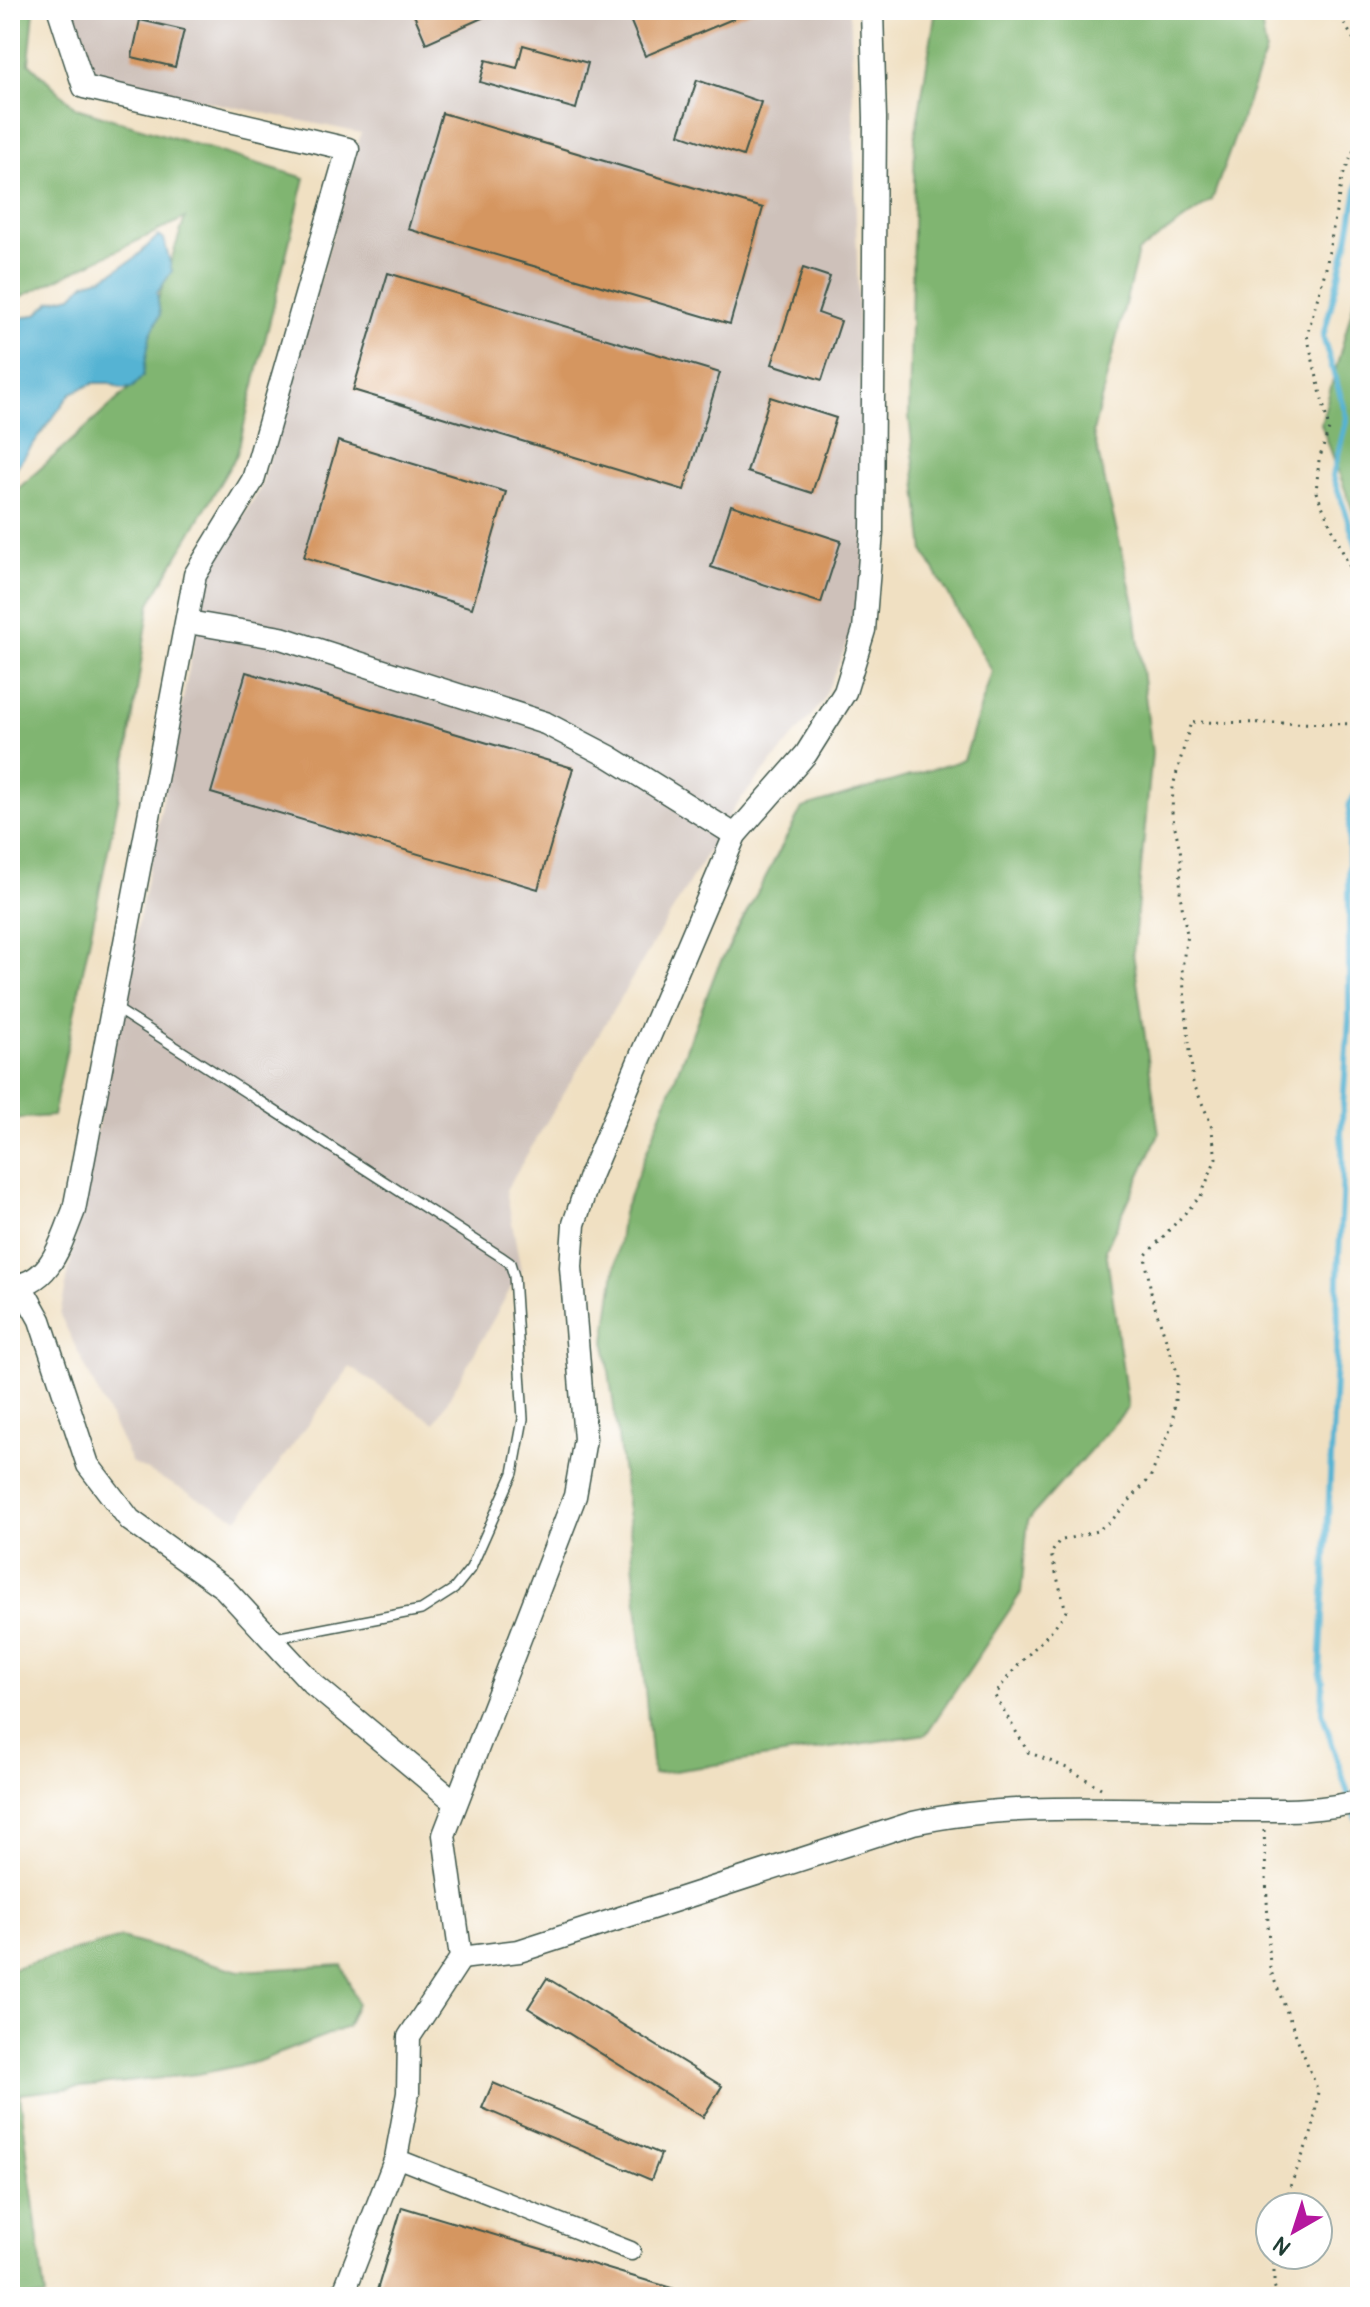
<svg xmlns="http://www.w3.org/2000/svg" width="1370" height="2307" font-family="Pangolin,sans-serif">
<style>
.industrial{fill:#cec1ba}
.forest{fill:#80b571;stroke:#507952;stroke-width:2}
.water{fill:#55b3d3;stroke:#3a7884;stroke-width:2}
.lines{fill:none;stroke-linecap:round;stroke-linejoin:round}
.stream{stroke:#55b3d3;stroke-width:6}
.building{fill:#d59661}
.service-casing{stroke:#3e5549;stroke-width:12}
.minor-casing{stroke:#3e5549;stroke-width:21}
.tertiary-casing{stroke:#3e5549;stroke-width:25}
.path{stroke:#3e5549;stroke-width:3;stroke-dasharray:2 6;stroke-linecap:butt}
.service{stroke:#fff;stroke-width:9}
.minor{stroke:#fff;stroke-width:18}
.tertiary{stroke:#fff;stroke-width:22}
</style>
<rect width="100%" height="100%" fill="#fff"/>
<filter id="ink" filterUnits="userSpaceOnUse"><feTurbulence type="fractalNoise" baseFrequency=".0125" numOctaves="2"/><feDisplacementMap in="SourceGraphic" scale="16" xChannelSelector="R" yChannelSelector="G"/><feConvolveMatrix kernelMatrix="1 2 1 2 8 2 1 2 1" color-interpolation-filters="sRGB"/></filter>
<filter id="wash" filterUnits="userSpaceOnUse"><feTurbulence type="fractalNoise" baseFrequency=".006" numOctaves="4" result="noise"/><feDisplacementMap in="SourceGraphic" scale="32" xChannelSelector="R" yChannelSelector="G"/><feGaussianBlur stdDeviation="1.8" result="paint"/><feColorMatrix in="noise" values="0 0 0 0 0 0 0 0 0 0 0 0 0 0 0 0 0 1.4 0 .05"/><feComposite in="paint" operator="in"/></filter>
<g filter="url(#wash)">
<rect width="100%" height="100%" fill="#f0e0c2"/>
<path class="industrial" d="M65,10H848L851,26L865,571L850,637L822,703L735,806L506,1190L521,1270L435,1423L350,1367L238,1519L132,1463L60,1315L208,573L261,487L361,133L94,78Z"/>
<g class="forest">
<path d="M10,10H34L29,63L76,108L305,178L237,454L150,603L126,763L53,1116L10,1119V496L128,390L185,218L14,300L10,306Z"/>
<path d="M936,10H1259L1266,51L1212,200L1138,252L1093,432L1134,603L1152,753L1133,953L1159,1134L1106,1249L1128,1408L1028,1520L1021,1593L926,1734L653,1774L629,1518L605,1341L623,1213L717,969L802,808L964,760L992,671L924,552L909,416L915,136Z"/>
<path d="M1360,279V530L1321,424Z"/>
<path d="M121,1938L240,1971L342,1965L357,2003L347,2027L257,2062L198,2074L20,2094L45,2297H10V1969Z"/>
</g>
<path class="water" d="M158,236L164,239L172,271L157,293L160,315L150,336L143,376L132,388L122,389L109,383H94L71,393L10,476V321L37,314L51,301L72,296L85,283L104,277L134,259Z"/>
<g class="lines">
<g class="stream">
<path d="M1359,10L1360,14"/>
<path d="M1360,172L1348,240L1323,337L1347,417L1333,476L1360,555"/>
<path d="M1349,1797L1322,1712L1323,1681L1320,1674L1338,1321C1335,1259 1347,1196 1341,1134L1349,1020V805L1360,787"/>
<path d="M1353,1808L1360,1827"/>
</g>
</g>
<g id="blocks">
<g class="building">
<path d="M412,10H500L426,43Z"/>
<path d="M626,10H754L645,56Z"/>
<path d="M140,20L184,30L175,67L132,57Z"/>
<path d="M523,45L588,63L576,109L480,82L486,60L517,68Z"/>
<path d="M697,80L761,102L743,156L679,134Z"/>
<path d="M442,113L763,208L730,324L408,229Z"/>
<path d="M803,268L830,277L818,313L841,321L822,380L772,364Z"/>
<path d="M388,273L720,373L684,490L353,390Z"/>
<path d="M770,397L836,418L812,493L747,472Z"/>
<path d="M338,441L506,492L472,608L304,557Z"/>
<path d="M731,505L841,541L821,603L711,567Z"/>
<path d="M246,672L573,768L538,889L211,793Z"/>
<path d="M547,1978L722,2086L703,2117L528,2008Z"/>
<path d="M493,2083L661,2154L651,2180L482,2108Z"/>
<path d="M402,2207L688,2293V2297H375Z"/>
</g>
</g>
</g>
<g filter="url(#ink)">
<use href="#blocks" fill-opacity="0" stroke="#3e5549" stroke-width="2"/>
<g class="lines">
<defs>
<path id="service" d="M115,1008L500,1256L510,1263L514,1276L523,1419L513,1473L471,1568L454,1589L421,1610L275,1638"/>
<path id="minor" d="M396,2158L631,2251"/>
<g id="tertiary">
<path d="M188,622L281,638L545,723L610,757L735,835"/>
<path d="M10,1286C51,1285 61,1242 74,1210L195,575L253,480L348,149L84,87L59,10"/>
<path d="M21,1286L40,1320L88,1465L130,1520L224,1588L313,1684L455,1802"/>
<path d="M461,1958L519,1951L913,1823C1015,1801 1126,1811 1231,1810C1274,1810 1319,1812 1360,1801"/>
<path d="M342,2297L396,2158L408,2093L409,2037L461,1958L444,1835L575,1496L585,1439L571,1267L574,1224L590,1176L735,835L806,754L845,692L864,630L872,532L875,118L872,10"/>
</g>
</defs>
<use href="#service" class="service-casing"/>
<use href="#minor" class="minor-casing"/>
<use href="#tertiary" class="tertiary-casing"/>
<g class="path">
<path d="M1336,10L1356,43L1360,58"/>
<path d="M1360,136L1342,178L1326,268L1307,335L1329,429L1319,460L1316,492L1353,575L1360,602"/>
<path d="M1101,1788L1067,1768L1028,1752L995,1696C1014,1663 1045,1643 1066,1611L1051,1554L1059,1541L1097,1531L1112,1520L1150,1478L1172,1425L1178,1375L1152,1298L1145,1256L1201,1196L1216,1158L1211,1124L1193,1082L1182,969L1187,934L1180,895L1181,854L1172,814L1173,786L1191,722L1360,724"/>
<path d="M1264,1830L1270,1969L1318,2091L1313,2129L1282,2207"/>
<path d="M1274,2255V2286L1279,2297"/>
</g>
<use href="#service" class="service"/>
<use href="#minor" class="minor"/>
<use href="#tertiary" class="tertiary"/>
</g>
</g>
<rect width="1370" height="2307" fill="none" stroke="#fff" stroke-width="40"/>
<g transform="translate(1294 2231) rotate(219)"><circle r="38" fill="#ffffff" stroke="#a5b1ae" stroke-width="2"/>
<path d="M0-6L14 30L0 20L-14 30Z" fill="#b5179e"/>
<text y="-12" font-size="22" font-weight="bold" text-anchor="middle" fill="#1f3d34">N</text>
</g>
</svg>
